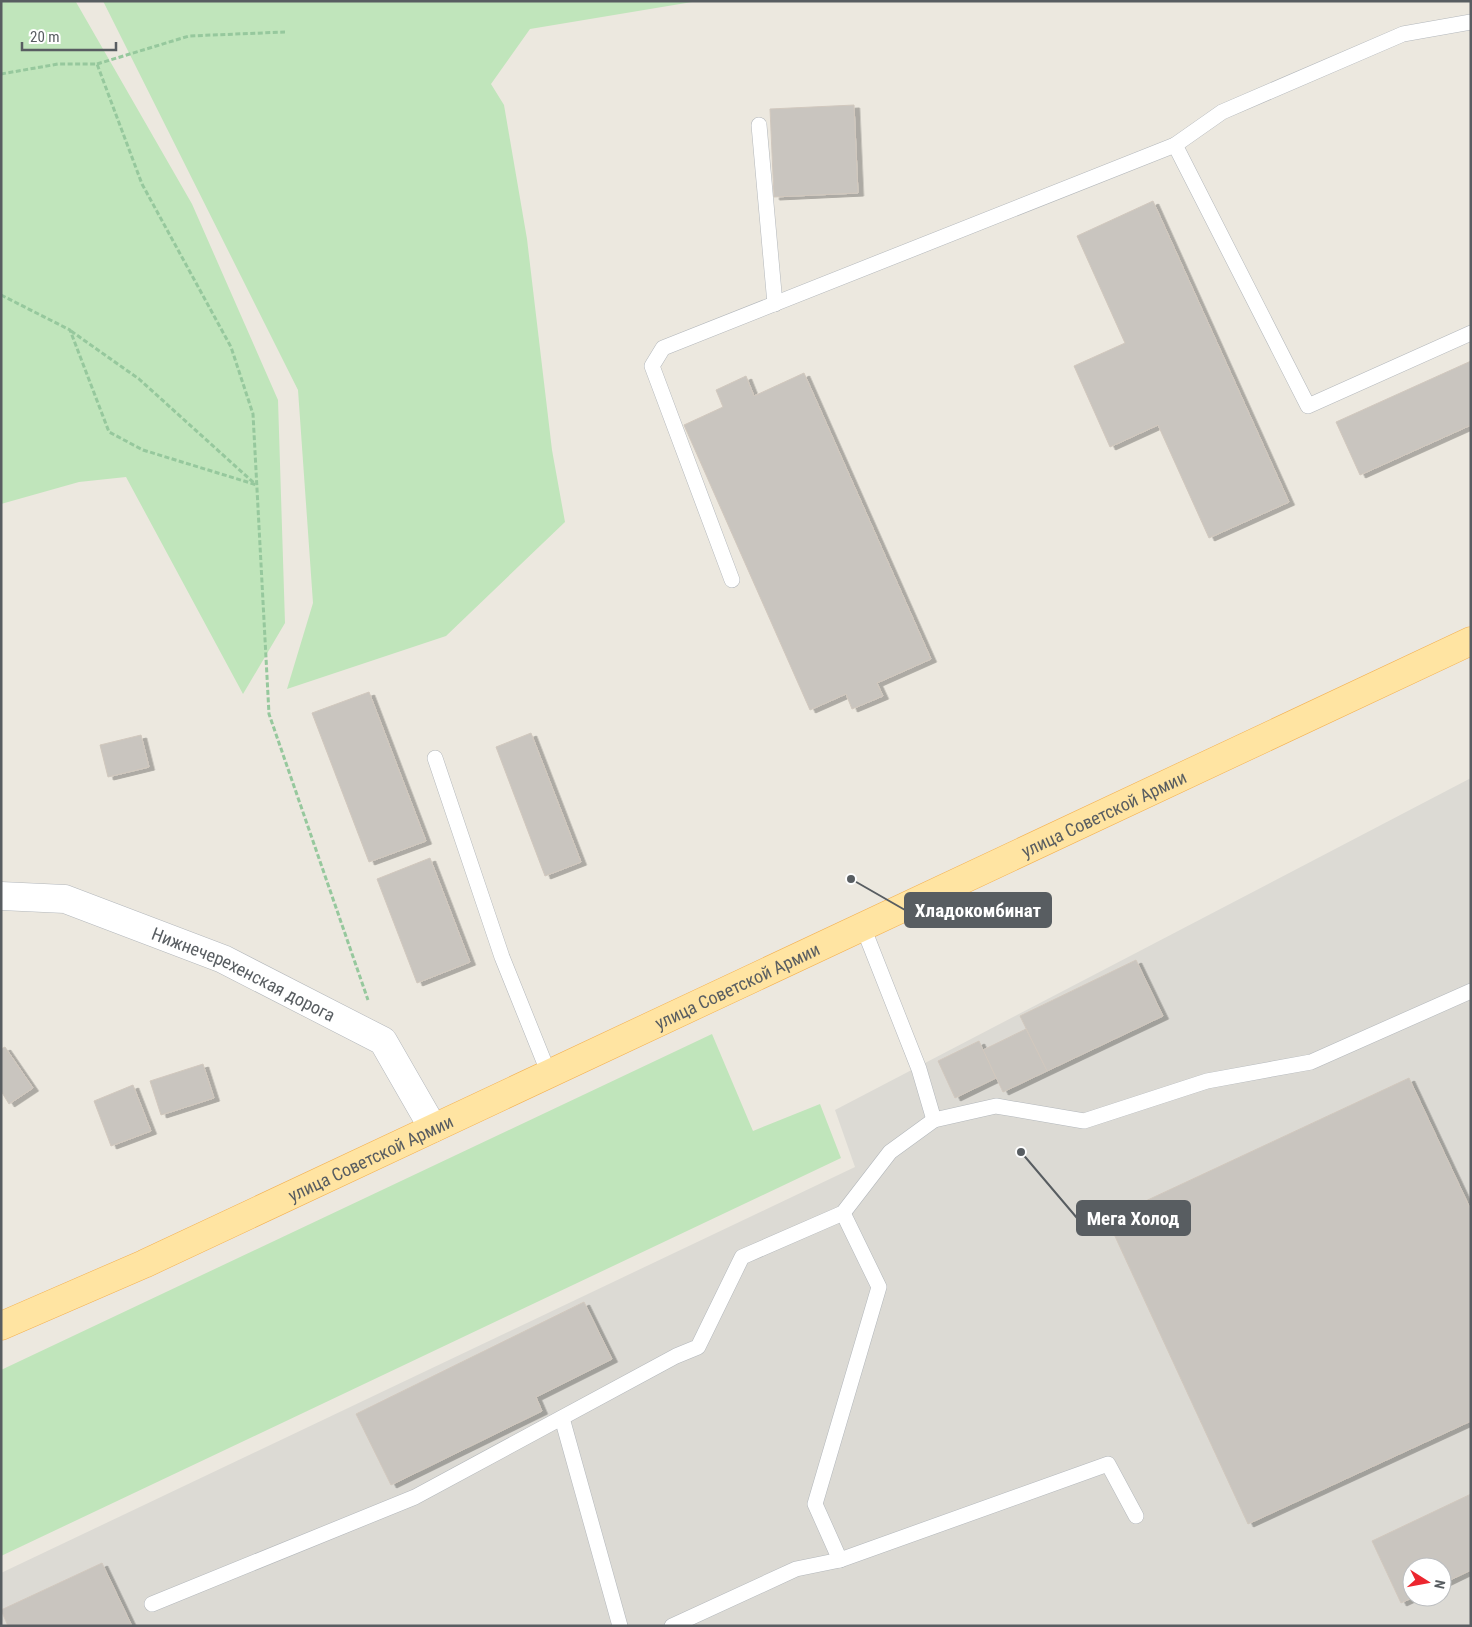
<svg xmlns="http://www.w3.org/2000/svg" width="1472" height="1627" font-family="'Roboto Condensed',sans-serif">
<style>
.industrial{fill:#dcdad4;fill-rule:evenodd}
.green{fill:#c0e5bb}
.building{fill:#c9c5bf;stroke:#d1c8be;filter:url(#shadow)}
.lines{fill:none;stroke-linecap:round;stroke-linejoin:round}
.service-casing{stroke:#b3b7bb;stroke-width:16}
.minor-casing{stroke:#b3b7bb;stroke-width:29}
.primary-casing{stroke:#f4b151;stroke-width:29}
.path{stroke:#96c89d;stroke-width:3;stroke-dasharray:5 2.5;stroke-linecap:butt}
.service{stroke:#fff;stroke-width:15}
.minor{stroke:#fff;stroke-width:28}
.primary{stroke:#ffe4a2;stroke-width:28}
.labels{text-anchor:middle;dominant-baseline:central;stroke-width:4.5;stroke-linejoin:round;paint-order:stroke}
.street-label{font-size:18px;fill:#585d61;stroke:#fff}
.leader{fill:none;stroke:#585d61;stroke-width:2}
.callout-dot{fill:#585d61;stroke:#fff;stroke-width:2}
.callout{fill:#585d61;stroke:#585d61;stroke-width:2}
.callout-label{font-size:19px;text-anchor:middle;font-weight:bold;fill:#fff}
</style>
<defs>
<filter id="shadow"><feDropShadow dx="5.5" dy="3" stdDeviation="0" flood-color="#0004"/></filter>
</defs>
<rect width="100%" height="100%" fill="#ece8df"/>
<path class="industrial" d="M1471,778V1626H1V1573L855,1167L835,1110ZM1412,1567H1442V1597H1412Z"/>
<g class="green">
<path d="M1,1H85L76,2L192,204L278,400L285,623L243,694L126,477L79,482L1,504Z"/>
<path d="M103,1H698L530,29L491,84L504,105L527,239L552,450L565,522L446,636L287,689L313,603L298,390Z"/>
<path d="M712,1034L753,1131L820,1104L841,1158L1,1556V1370Z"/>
</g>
<g class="building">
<path d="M854,105L858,193L774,197L770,109Z"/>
<path d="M1153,201L1289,502L1209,538L1158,425L1110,447L1074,366L1125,343L1077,236Z"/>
<path d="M1471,361V425L1360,475L1336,422Z"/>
<path d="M804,373L931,659L877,683L883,696L852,709L846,694L810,710L684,425L723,407L716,390L746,376L754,396Z"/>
<path d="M369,692L426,841L369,862L312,713Z"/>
<path d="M531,733L581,862L545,876L496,747Z"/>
<path d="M141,735L149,767L108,777L100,745Z"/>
<path d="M430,858L470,962L417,983L377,879Z"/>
<path d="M1136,960L1163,1016L1047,1071L1020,1016Z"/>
<path d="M1026,1029L1047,1071L1003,1092L983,1050Z"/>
<path d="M979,1041L996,1078L955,1098L938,1061Z"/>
<path d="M5,1047L33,1088L9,1104L1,1091V1049Z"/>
<path d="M203,1064L214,1098L161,1115L150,1081Z"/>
<path d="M1409,1078L1471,1210V1421L1248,1524L1107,1219Z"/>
<path d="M133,1085L151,1131L111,1146L94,1101Z"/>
<path d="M584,1302L612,1359L536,1397L542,1411L391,1485L356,1414Z"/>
<path d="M1471,1494V1570L1442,1584V1567H1412V1597H1414L1401,1603L1372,1541Z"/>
<path d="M102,1563L132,1626H8L1,1610Z"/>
</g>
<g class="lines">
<defs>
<g id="service">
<path d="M759,125L775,304"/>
<path d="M1175,145L1308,406L1471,333"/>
<path d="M732,580L652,366L663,348L1175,145L1222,112L1403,34L1471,22"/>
<path d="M435,758L502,957L549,1074"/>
<path d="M863,927L919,1069L934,1120L996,1106L1084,1121L1207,1081L1311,1062L1471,991"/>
<path d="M843,1213L879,1287L815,1504L840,1560L1108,1464L1136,1516"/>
<path d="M562,1418L620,1626"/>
<path d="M152,1604L415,1497L676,1356L698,1347L742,1257L843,1213L890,1152L934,1120"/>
<path d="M672,1626L796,1569L840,1560"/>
</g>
<g id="minor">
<path id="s1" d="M1,896L65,899L223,959L383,1041L433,1128"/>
</g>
<g id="primary">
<path id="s2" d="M1,1326L144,1264L1471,641"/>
</g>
</defs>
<use href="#service" class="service-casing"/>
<use href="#minor" class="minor-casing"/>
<use href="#primary" class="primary-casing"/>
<g class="path">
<path d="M97,64L189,36L285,32"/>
<path d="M1,74L58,64H97L142,184L231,347L253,414L269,714L368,1000"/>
<path d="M1,295L70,330L109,432L143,450L257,485"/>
<path d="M71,331L139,379L254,483"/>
</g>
<use href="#service" class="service"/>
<use href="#minor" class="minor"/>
<use href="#primary" class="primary"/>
</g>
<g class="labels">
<g class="street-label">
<text stroke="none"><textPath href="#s2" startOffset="1216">улица Советской Армии</textPath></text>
<text stroke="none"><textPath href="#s1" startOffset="258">Нижнечерехенская дорога</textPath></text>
<text stroke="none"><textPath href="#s2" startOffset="811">улица Советской Армии</textPath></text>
<text stroke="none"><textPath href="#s2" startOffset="406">улица Советской Армии</textPath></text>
</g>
</g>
<path class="leader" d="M851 879L905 910M1021 1152L1077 1218"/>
<g class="callout-dot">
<circle cx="851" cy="879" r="5"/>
<circle cx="1021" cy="1152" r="5"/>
</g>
<g class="callout">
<rect x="905" y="893" width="146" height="34" rx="5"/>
<rect x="1077" y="1201" width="113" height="34" rx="5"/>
</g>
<g class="callout-label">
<text x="978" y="917">Хладокомбинат</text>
<text x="1133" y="1225">Мега Холод</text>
</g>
<rect width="1472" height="1627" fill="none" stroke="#585d61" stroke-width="5"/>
<g transform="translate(1427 1582) rotate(101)"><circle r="24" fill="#ffffff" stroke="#bcbec0"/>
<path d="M0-4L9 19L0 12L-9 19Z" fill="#ec262f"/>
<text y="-8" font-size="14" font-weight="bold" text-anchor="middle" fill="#585d61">N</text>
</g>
<path d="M22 42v8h94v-8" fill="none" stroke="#585d61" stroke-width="2.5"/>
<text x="30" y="42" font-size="15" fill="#585d61" stroke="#ffffff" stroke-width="4" paint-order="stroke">20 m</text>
</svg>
